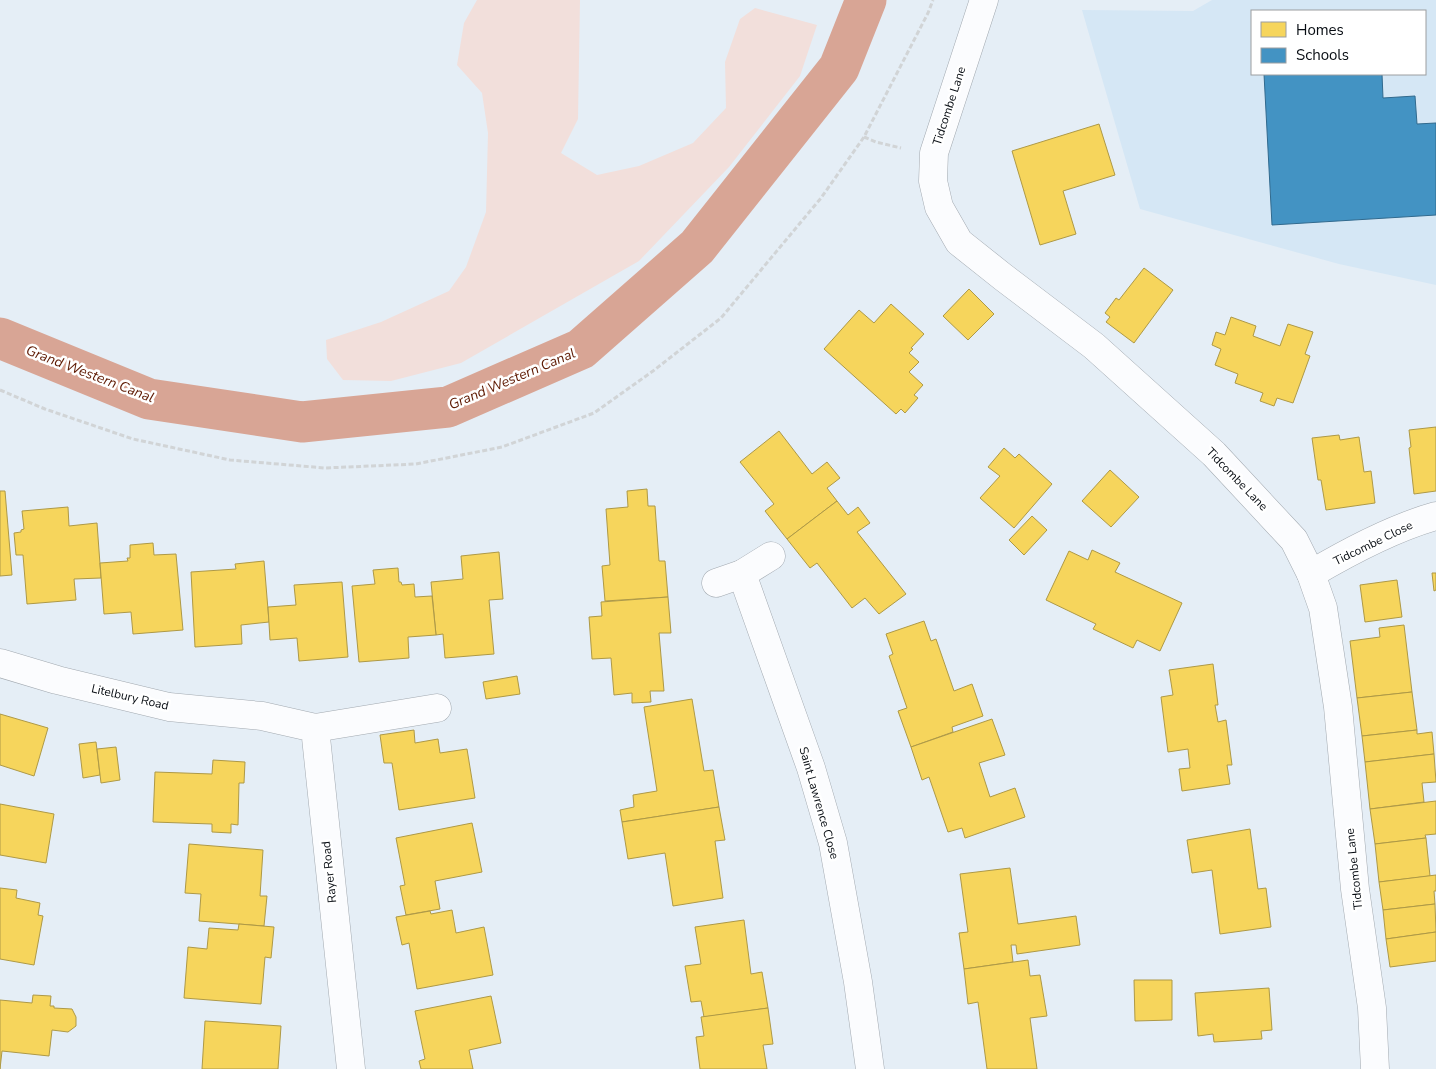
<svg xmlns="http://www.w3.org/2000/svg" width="1436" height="1069" font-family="'Nunito Sans',sans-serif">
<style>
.built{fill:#d5e7f5;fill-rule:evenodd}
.green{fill:#f2dfdb}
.homes{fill:#f6d55c;stroke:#ae9946}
.schools{fill:#4393c3;stroke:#316a8e}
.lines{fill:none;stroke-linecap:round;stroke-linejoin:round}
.canal{stroke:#d8a595;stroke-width:41}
.minor-casing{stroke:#a2a9b0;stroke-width:29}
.path{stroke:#d1d4d6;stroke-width:3;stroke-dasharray:5 2.5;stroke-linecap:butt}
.minor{stroke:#fbfcfe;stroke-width:28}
.labels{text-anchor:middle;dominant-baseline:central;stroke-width:5;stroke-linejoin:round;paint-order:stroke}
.street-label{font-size:12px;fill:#070c12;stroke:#fff}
.water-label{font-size:14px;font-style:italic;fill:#5d1800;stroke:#fff}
</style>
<rect width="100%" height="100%" fill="#e5eef6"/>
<path class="built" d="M1212,0H1436V285L1339,264L1140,209L1082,10L1193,11ZM1252,11H1425V74H1252Z"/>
<path class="green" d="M477,0H580L578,119L561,153L597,175L639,166L693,143L726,108L725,62L740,19L755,8L817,25L800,76L729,167L639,261L461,363L391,381L343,380L327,359L326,340L381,322L449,291L466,267L486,212L488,133L482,93L457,65L464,23Z"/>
<g class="homes">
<path d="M1099,124L1115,175L1063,191L1076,234L1040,245L1012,151Z"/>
<path d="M1144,268L1173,290L1134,343L1106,322L1110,317L1105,313L1116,298L1119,300Z"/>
<path d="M969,289L994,314L968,340L943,316Z"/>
<path d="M891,304L924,334L911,348L913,349L909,353L919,362L909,372L923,385L914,395L918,398L905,413L901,409L896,414L824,349L859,310L874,323Z"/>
<path d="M1231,317L1256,326L1253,336L1280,346L1288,324L1313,332L1305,354L1310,356L1293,403L1277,398L1274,406L1260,401L1263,393L1235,383L1238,374L1215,365L1221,349L1212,345L1216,332L1225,335Z"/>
<path d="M1436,427V491L1414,494L1409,448L1411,447L1409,430Z"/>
<path d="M779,431L812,474L827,462L840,478L827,488L837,501L787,539L765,511L774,504L740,462Z"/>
<path d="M1339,435L1340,440L1359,437L1364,472L1371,471L1375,503L1326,510L1321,480H1318L1312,438Z"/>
<path d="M1004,448L1015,458L1019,454L1052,484L1014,528L980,498L1000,476L988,467Z"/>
<path d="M1110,470L1139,497L1111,527L1082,501Z"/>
<path d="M647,489L648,506H655L659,561H665L668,597L605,601L602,566L610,565L606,509L628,507L627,491Z"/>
<path d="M0,491H5L12,575L0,576Z"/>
<path d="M837,501L848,515L858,507L870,523L857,532L906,594L879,614L865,598L852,608L817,563L810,568L787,539Z"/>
<path d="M68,507L69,526L97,523L101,578L74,579L76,600L27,604L23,555H16L14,533L21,532V530L24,529L22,511Z"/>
<path d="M1032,516L1047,530L1024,555L1009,540Z"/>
<path d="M153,543L154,555L176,554L183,630L133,634L131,612L104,614L100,563L128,561L127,558H130V545Z"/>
<path d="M1092,550L1120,563L1115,572L1182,603L1160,651L1137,640L1133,648L1093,629L1096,624L1046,600L1069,551L1088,560Z"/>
<path d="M499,552L503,599L489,600L494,654L445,658L443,634L436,635L431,582L463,579L461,556Z"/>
<path d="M264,561L269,622L241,625L242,644L195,647L191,572L236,569L235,564Z"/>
<path d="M398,568L399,582H401L402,585L414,584L415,597L432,596L436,635L408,637L409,658L359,662L352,586L375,584L373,570Z"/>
<path d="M1432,573H1436V590L1434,591Z"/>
<path d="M1397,580L1402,617L1365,622L1360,585Z"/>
<path d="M342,582L348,657L299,661L297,638L270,640L268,607L296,605L294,585Z"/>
<path d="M668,597L671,633H659L664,691H650L651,702L632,703V693L614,695L611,658L592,659L589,617L602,616L601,602Z"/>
<path d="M924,621L931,641L936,639L954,691L972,684L983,716L952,727L953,732L911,747L898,711L907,708L889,656L893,654L886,634Z"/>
<path d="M1404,625L1412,692L1357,698L1350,641L1380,637L1379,628Z"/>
<path d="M1213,664L1218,705H1215L1218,722L1226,720L1232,765H1227L1230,784L1182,791L1179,769L1190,768L1188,749L1168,752L1161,697L1173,695L1169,670Z"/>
<path d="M517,676L520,694L486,699L483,682Z"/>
<path d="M1412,692L1417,730L1362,736L1357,698Z"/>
<path d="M692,699L704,771L713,770L719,807L622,822L620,810L634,807L633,795L657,791L644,707Z"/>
<path d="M0,714L48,728L34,776L0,765Z"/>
<path d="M992,719L1005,755L979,763L990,797L1015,788L1025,817L965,838L962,828L948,832L929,777L922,780L911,747Z"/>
<path d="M414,730L415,743L438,739L440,753L467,749L475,798L399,810L392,763H384L380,735Z"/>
<path d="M1417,730V734L1432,732L1434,754L1365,762L1362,736Z"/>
<path d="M96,742L100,775L83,778L79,744Z"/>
<path d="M116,747L120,780L101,783L97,749Z"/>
<path d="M1434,754L1436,782L1422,783L1424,802L1370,809L1365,762Z"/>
<path d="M213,760L245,762L244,783H239L238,825L231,824V833L212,832V824L153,822L155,772L212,774Z"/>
<path d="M1436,801V834L1425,835L1426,838L1375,844L1370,809Z"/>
<path d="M0,804L54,814L46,863L0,855Z"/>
<path d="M719,807L725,840L715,841L723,898L673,906L665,853L628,859L622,822Z"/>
<path d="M472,823L482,872L435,881L440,909L406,915L400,886L405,885L396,838Z"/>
<path d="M1250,829L1258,889L1266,888L1271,927L1220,934L1212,870L1192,873L1187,840Z"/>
<path d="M1426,838L1430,876L1379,882L1375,844Z"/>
<path d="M189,844L263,850L260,896H267L264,926L199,921L201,894L185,893Z"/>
<path d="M1010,868L1018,924L1076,916L1080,945L1017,954L1016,945H1011L1013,962L964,969L959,933L968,932L960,874Z"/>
<path d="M1436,875V891H1434L1435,904L1383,910L1379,882Z"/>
<path d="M0,888L17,890L16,898L40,903L38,915L43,916L34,965L0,959Z"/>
<path d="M1435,904L1436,932L1386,939L1383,910Z"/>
<path d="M452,910L456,933L484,927L493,975L417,989L409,943L402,945L396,917L430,911L431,914Z"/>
<path d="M744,920L751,974L762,972L768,1008L704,1017L701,1001L691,1002L685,966L701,964L695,927Z"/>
<path d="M239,924L274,927L271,958L265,957L261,1004L184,998L188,947L207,949L209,928L238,930Z"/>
<path d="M1436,932V961L1390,967L1386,939Z"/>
<path d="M1028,960L1030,976L1040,975L1047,1016L1030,1018L1037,1069H987L978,1002L968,1004L964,969Z"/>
<path d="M1134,980H1172V1020L1135,1021Z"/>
<path d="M1269,988L1272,1030L1261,1031L1262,1039L1214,1042L1213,1034L1198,1036L1195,993Z"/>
<path d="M33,995L51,996L50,1006H54V1008L72,1009L76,1017V1026L68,1032L52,1030L49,1056L2,1051L0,1069V1000L32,1003Z"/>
<path d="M491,996L501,1043L469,1050L473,1069H421L419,1061L425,1059L415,1011Z"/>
<path d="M768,1008L773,1044L763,1045L767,1069H700L696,1037L704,1036L701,1017Z"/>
<path d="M205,1021L281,1026L278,1069H202Z"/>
</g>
<path class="schools" d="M1264,74H1382L1383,98L1415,96L1417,124L1436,123V215L1272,225Z"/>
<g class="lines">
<path class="canal" d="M0,338L149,399L302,422L448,407L581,349L697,247L839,68L866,0"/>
<defs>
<g id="minor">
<path d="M984,0L934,153L933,181L939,207L959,242L1003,277L1094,346L1214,454L1294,540L1311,574L1323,608L1338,707L1355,889L1372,1008L1375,1069"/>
<path d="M742,574L811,768L833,843L858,982L870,1069"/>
<path d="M1311,574C1350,551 1393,528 1436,516"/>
<path d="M716,583L742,574L771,556"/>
<path d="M0,663L57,680L169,707L262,716L315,728L351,1069"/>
<path d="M315,728L437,708"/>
</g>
</defs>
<use href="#minor" class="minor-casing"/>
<g class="path">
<path d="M864,137L876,142L901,148"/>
<path d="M0,390L45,409L133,439L230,460L325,468L416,464L502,447L594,413L653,371L721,318L821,198L864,137L928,13L933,0"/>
</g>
<use href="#minor" class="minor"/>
</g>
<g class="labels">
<g class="street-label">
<text transform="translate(949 106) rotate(-72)">Tidcombe Lane</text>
<text transform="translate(1237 479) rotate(46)">Tidcombe Lane</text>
<text transform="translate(1373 543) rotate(-26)">Tidcombe Close</text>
<text transform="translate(130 697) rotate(13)">Litelbury Road</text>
<text transform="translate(819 803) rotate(74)">Saint Lawrence Close</text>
<text transform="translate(1354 869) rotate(-96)">Tidcombe Lane</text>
<text transform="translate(329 872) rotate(-96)">Rayer Road</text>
</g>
<g class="water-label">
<text transform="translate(90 374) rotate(21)">Grand Western Canal</text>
<text transform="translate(512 379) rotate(-23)">Grand Western Canal</text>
</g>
</g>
<rect x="1251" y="10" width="175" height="65" fill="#ffffff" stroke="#9c9ea0"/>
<rect x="1261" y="22" width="25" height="15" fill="#f6d55c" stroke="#9c9ea0"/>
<text x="1296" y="35" font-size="15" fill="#070c12">Homes</text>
<rect x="1261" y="48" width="25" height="15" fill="#4393c3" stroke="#9c9ea0"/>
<text x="1296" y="60" font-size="15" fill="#070c12">Schools</text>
</svg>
